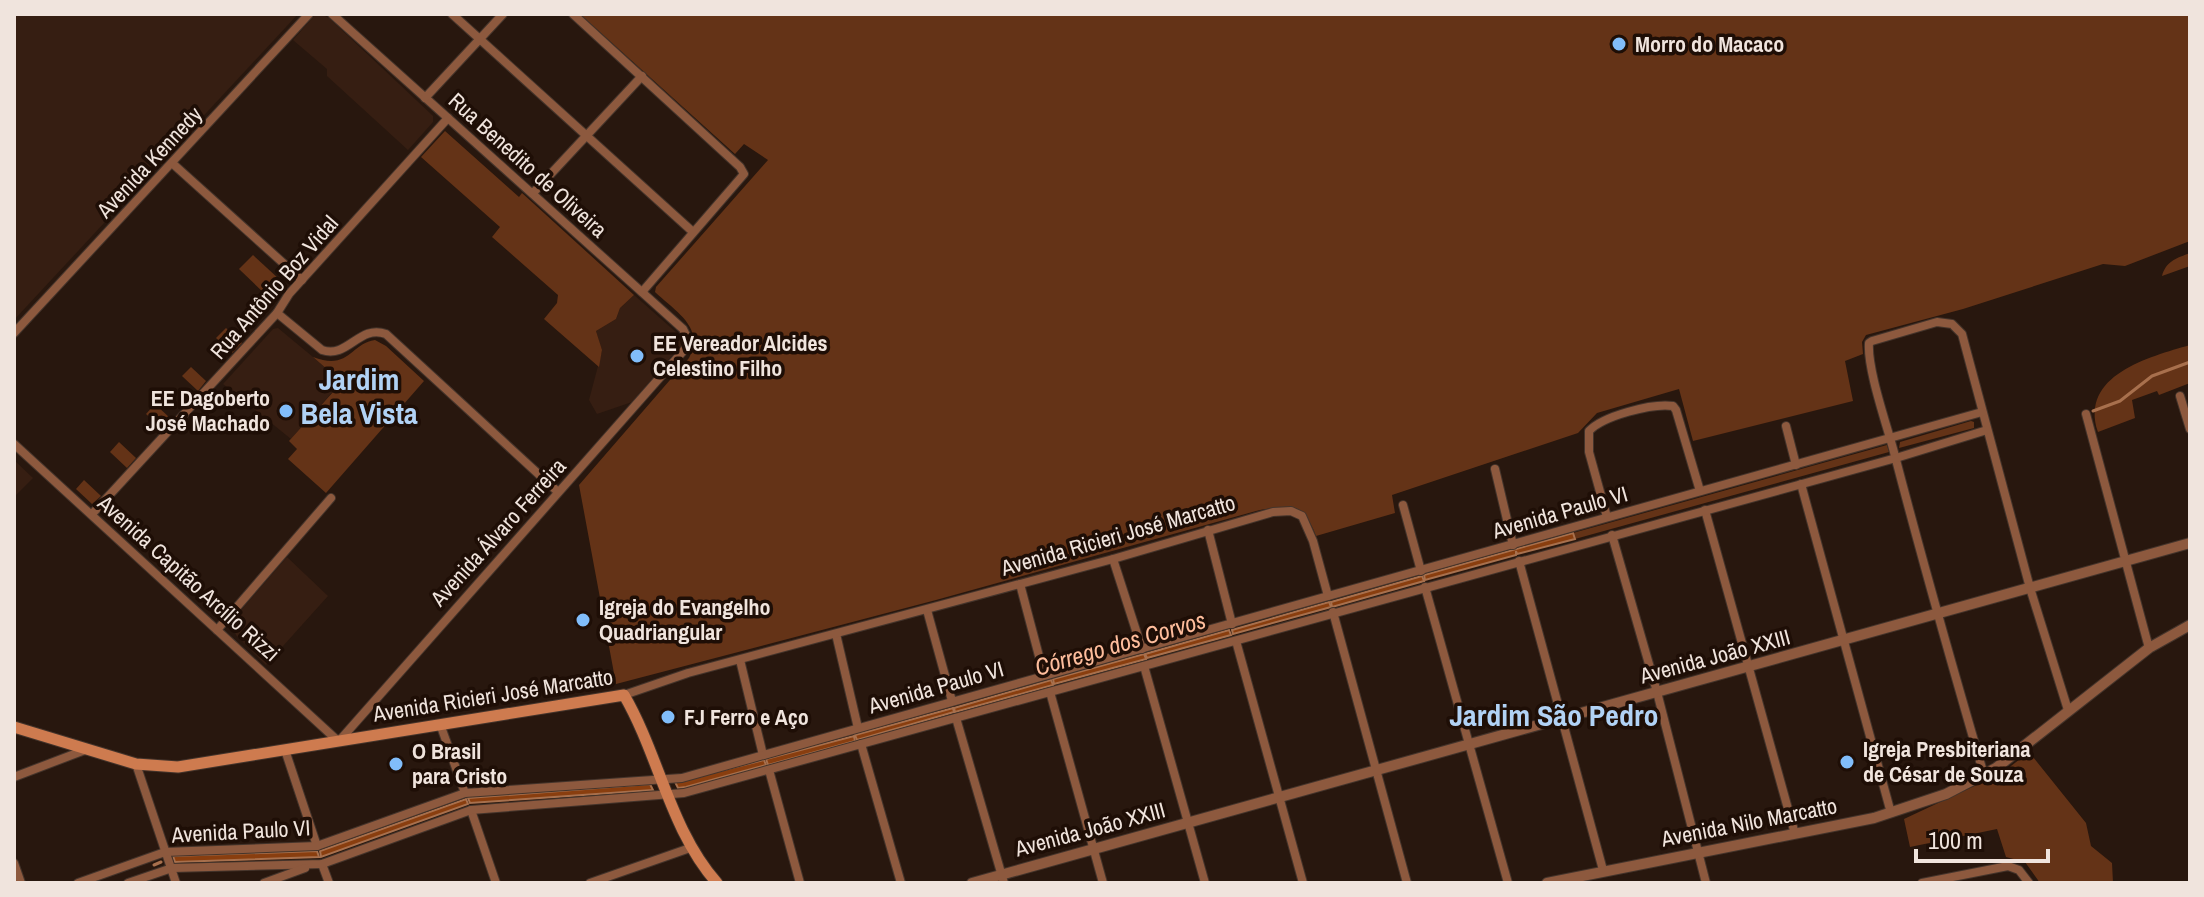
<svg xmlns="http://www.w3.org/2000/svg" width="2204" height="897" font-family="'Archivo Narrow',sans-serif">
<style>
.built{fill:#361e12}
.green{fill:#643317}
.water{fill:#893e0f;stroke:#a8704d;stroke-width:2}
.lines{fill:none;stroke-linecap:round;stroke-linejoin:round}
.stream{stroke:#a8704d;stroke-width:3}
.minor-casing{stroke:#44342b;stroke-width:10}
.tertiary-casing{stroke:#44342b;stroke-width:12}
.secondary-casing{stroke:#44342b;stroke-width:13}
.minor{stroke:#8d593e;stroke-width:8}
.tertiary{stroke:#8d593e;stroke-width:10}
.secondary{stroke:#ce7b4f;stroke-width:11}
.poi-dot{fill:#81bdfa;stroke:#1e0e06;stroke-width:3}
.labels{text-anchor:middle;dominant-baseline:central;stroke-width:7;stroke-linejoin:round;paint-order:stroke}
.poi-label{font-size:22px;font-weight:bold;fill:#f0e4dd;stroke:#1e0e06;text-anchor:start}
.street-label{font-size:22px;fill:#f0e4dd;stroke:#1e0e06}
.water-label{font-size:24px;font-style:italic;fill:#febd9c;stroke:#1e0e06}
.district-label{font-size:30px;font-weight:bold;fill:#b1d2f5;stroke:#1e0e06}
</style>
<rect width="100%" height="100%" fill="#28170e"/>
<g class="built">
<path d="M14,14H298L14,320Z"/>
<path d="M323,15L329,18L433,116V122L408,150L327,76V69L293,40L314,16Z"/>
<path d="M634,295L678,334L682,344L632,402L597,414L589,400L602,351L596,331L616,319L620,308Z"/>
<path d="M278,328L342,381L291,439L223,384L273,329Z"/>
<path d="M14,460L33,478L14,497Z"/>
<path d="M287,557L328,596L266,665L236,635L233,627L235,617Z"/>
</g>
<g class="green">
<path d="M580,14H2190V241L2125,266L2103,264L1963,309L1866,335L1862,342L1863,354L1845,361L1853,401L1693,441L1679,389L1597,413L1578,433L1392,495L1395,513L1316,536C1304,503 1287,504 1256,511L936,600L616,684L579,485L689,358C705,327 676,312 655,292L656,287L768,160L744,144L735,154Z"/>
<path d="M445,131L519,197L522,193L634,295L620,308L616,319L596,331L602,350L599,367L544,319L557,303L558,295L492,237L500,227L421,157Z"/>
<path d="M2190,253V266L2162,276C2166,261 2177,258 2190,253Z"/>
<path d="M253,255L279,279L265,294L239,269Z"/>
<path d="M226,328L242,343L232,353L216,338Z"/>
<path d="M375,340L386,346L424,381L326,493L288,459L297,449L289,441L342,382L313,357C349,371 350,344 375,340Z"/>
<path d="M2190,345V383L2159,395L2157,391L2132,400L2135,418L2098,432C2079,375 2149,357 2190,345Z"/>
<path d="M191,367L206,381L198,391L182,376Z"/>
<path d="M155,404L171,419L163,429L146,414Z"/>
<path d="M1971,421L1974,422V428L1899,448L1900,442Z"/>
<path d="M119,442L136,458L127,468L110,452Z"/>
<path d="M1887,445L1889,452L1575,539L1573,533Z"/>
<path d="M84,480L101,496L92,504L76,489Z"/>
<path d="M2029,752L2086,823L2091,846L2112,863L2113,883H2040L2025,862L2006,857L1997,829L1910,847L1904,819L2002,773Z"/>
</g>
<g class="water">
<path d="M1573,533L1575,539L1517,554L1516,551V555L1425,580L1424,575Z"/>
<path d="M1422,576L1424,581L1332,607L1331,602Z"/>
<path d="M1329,602L1331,607L1233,634L1232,630Z"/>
<path d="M1229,630L1231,635L1147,658L1145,654Z"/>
<path d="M1144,654L1146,659L1054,684L1053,679Z"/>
<path d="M1051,680L1053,685L955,712L954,708Z"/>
<path d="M953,708L954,712L857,740L855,735Z"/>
<path d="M854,736L855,741L768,765L766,759Z"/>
<path d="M764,760L766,765L686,787L678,788L675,782Z"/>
<path d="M650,784L653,790L470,803L468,798Z"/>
<path d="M466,799L468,804L321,857L320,851Z"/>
<path d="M317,851L319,857L175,862L173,856Z"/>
</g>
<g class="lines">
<g class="stream">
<path d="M2093,411L2120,401L2152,376L2190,362"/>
<path d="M154,865L161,862"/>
</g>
<defs>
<g id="minor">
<path d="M332,14L683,329L688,339L685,349L340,740"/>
<path d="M452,14L693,232"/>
<path d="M573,14L740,167L744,174L642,292"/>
<path d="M425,98L503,14"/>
<path d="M172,163L302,280"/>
<path d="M533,193L642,76"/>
<path d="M277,313L322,350C348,359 359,324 386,334L558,492"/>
<path d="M14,333L309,14"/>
<path d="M2180,396L2190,429"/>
<path d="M2086,414L2149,648"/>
<path d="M1786,426L1796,465"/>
<path d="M14,444L338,741"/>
<path d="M1495,469L1513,545"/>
<path d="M1801,484L1891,813"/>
<path d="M1403,505L1421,571"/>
<path d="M1705,510L1795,834"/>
<path d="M92,514L277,313L289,294L448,118"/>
<path d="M1607,517L1589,452V431C1603,416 1652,403 1673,406L1676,410L1700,491"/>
<path d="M1208,530L1232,624"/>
<path d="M1612,535L1657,692L1706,883"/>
<path d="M1113,559L1142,649"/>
<path d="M1519,561L1603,870"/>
<path d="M1020,584L1044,675"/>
<path d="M1425,587L1508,883"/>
<path d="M927,610L952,701"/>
<path d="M1333,612L1407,883"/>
<path d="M217,630L331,498"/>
<path d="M836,634L858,728"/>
<path d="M1236,641L1303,883"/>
<path d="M740,660L763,755"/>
<path d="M1144,666L1205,883"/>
<path d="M1050,692L1103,883"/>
<path d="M624,695L688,673L1113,559L1273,512L1291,511L1302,516L1313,541L1328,596"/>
<path d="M956,718L1004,883"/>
<path d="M440,724L465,793"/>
<path d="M861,744L901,883"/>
<path d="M285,750L317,846"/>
<path d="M136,764L176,883"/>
<path d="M769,770L800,883"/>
<path d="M1984,775C1953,669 1923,563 1895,456C1888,428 1867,370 1869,343L1872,341L1937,322L1952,324L1962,334L2030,588L2068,710"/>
<path d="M14,777L85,750"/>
<path d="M471,810L496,883"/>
<path d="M14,863L21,883"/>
<path d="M322,864L329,883"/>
<path d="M78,883L165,852L317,846L465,793L682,778L1982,412"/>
<path d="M128,883L172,868L322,864L471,810L684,793L1896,458L1987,430"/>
<path d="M264,883L305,868"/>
<path d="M590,883L690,848"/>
<path d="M1922,883L2008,866L2019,870L2029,883"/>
</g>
<g id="tertiary">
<path d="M972,883L2190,543"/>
<path d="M1547,883L1874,818L1946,794L1996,768L2149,648L2190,625"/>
</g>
<path id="secondary" d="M14,727L136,764L178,767L624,695C659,755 670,830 717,883"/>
</defs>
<use href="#minor" class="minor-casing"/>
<use href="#tertiary" class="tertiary-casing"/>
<use href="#secondary" class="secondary-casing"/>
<use href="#minor" class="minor"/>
<use href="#tertiary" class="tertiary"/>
<use href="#secondary" class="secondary"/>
</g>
<g class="poi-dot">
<circle cx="1619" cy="44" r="8"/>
<circle cx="637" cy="356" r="8"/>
<circle cx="286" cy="411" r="8"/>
<circle cx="583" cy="620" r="8"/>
<circle cx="668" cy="717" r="8"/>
<circle cx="1847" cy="762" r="8"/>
<circle cx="396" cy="764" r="8"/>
</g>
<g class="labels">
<g class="poi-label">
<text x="1635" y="44">Morro do Macaco</text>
<text x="653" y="343">EE Vereador Alcides<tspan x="653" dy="25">Celestino Filho</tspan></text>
<text x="270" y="398" text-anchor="end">EE Dagoberto<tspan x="270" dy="25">José Machado</tspan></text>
<text x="599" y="607">Igreja do Evangelho<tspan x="599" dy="25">Quadriangular</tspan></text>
<text x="684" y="717">FJ Ferro e Aço</text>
<text x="1863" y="749">Igreja Presbiteriana<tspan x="1863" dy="25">de César de Souza</tspan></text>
<text x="412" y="751">O Brasil<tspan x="412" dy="25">para Cristo</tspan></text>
</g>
<g class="street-label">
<text transform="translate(149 162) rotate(-47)">Avenida Kennedy</text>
<text transform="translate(528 165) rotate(42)">Rua Benedito de Oliveira</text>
<text transform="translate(274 287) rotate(-49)">Rua Antônio Boz Vidal</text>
<text transform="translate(1560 512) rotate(-16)">Avenida Paulo VI</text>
<text transform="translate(498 532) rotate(-48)">Avenida Álvaro Ferreira</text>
<text transform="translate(1118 535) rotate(-16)">Avenida Ricieri José Marcatto</text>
<text transform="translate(189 578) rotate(42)">Avenida Capitão Arcílio Rizzi</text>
<text transform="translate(1715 656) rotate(-15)">Avenida João XXIII</text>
<text transform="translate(936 687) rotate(-16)">Avenida Paulo VI</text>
<text transform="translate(493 695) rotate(-9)">Avenida Ricieri José Marcatto</text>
<text transform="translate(1749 822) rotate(-11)">Avenida Nilo Marcatto</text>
<text transform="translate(1090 829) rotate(-15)">Avenida João XXIII</text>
<text transform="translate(241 831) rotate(-3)">Avenida Paulo VI</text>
</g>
<g class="water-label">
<text transform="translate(1120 643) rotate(-16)">Córrego dos Corvos</text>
</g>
<g class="district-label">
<text x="359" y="379">Jardim<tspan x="359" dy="34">Bela Vista</tspan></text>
<text x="1554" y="715">Jardim São Pedro</text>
</g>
</g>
<rect width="2204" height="897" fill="none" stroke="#f0e4dd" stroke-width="32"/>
<path d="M1916 849v12h132v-12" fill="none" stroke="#f0e4dd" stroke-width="4"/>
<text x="1928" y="849" font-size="24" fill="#f0e4dd" stroke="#1e0e06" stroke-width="6" paint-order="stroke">100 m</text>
</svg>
